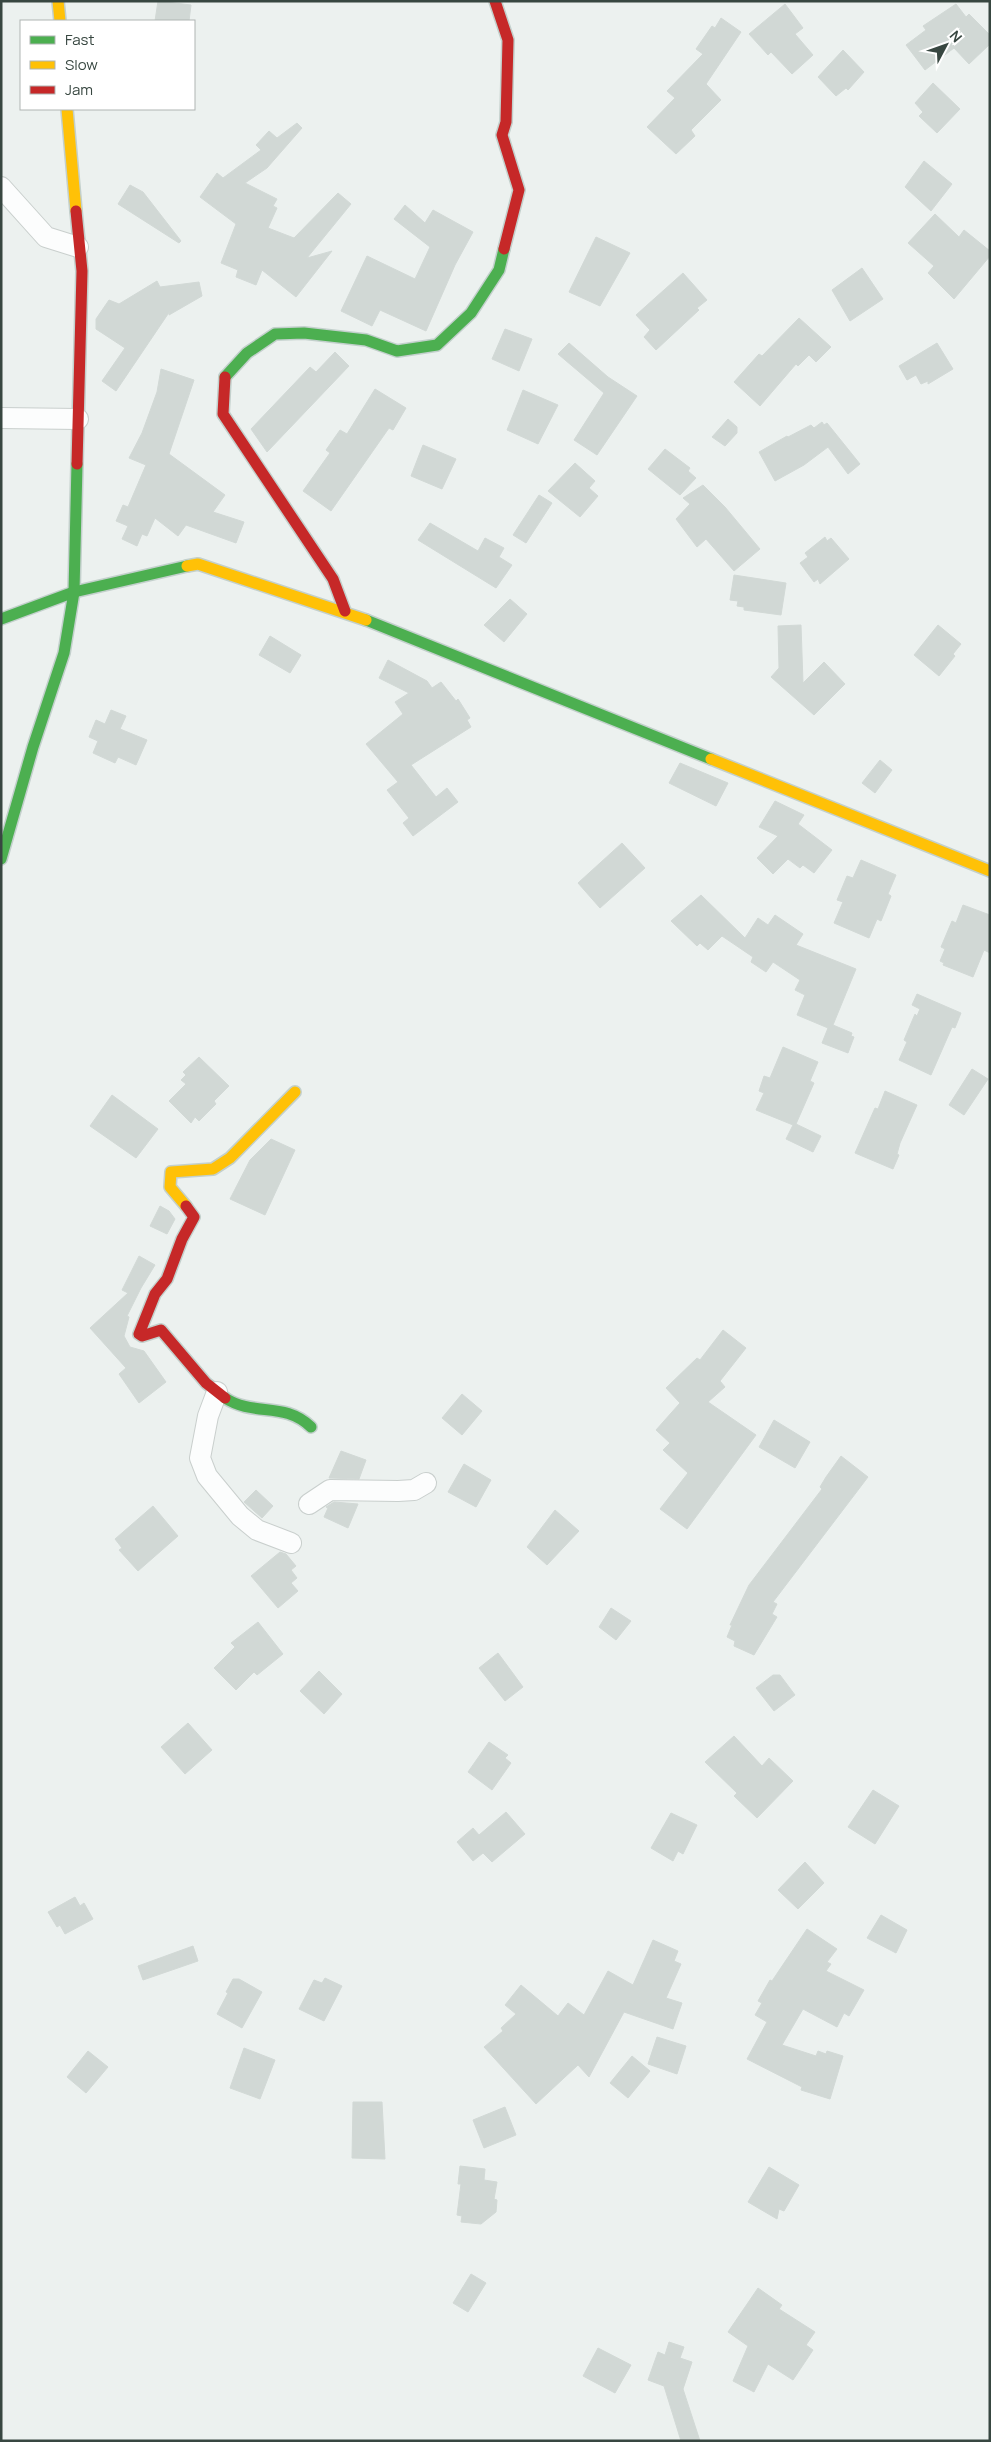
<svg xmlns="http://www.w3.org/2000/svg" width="991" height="2442" font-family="Manrope,sans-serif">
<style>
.building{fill:#d1d8d5;stroke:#d2d9d6}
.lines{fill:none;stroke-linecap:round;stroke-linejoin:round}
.street-casing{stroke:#c9cfcd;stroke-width:22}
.fast-casing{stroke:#c3d0cc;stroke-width:14}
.slow-casing{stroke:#c3d0cc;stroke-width:14}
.jam-casing{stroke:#c3d0cc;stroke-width:14}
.street{stroke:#fcfdfd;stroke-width:20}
.fast{stroke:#4caf50;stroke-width:11}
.slow{stroke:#ffc107;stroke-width:11}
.jam{stroke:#c62828;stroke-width:11}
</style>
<rect width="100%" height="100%" fill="#ecf1ef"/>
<g class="building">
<path d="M158,1L191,5L189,21H155Z"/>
<path d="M785,4L803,28L795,34L813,55L792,74L771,52L768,55L749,34Z"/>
<path d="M956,4L966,17L969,14L990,35V44L969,64L954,48L925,70L906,45L926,30L923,26Z"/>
<path d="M721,18L741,32L706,84L721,100L691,130L695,136L676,154L647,127L675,98L667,91L703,54L696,49L712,26L715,28Z"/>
<path d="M843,50L864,72L848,90L846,88L836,96L818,77Z"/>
<path d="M933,83L960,109L937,133L919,116L923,112L915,103Z"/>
<path d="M297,123L302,128L267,168L245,183L277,199L273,206L277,208L268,228L294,238L338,193L351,204L307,258L332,251L296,297L262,270L256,285L236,277L238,270L221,263L236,224L200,197L217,173L223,178L261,150L256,145L269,131L277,138Z"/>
<path d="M924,161L952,184L931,211L905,187Z"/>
<path d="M130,185L143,192L181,241L179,243L118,204Z"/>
<path d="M405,205L425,223L433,210L473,232L455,265L426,331L380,310L372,326L341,311L367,256L415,279L430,247L394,219Z"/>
<path d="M935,214L959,237L964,230L990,251V256L954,299L928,273L934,266L908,243Z"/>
<path d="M596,237L630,253L600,306L569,292Z"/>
<path d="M862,268L883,299L850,321L832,290Z"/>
<path d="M683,273L707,300L697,308L699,310L656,350L644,337L650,330L636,315Z"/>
<path d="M157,281L160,287L199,282L202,296L169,315L170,311L116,391L102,381L125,348L96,329V319L109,300L119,304Z"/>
<path d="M799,318L831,347L816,362L809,355L798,366L796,364L760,406L734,382L759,354L762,356Z"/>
<path d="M505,329L532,339L519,371L492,359Z"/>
<path d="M569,343L608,377L637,396L597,455L574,440L604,393L558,354Z"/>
<path d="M937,343L953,369L928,384V381L921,384L916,375L907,380L899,366Z"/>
<path d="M335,352L349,366L267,452L251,429L310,367L316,372Z"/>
<path d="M161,369L194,380L169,454L225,495L213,512L244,522L236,543L186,525L178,536L155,518L147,536L142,534L137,546L122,539L128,526L116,521L123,505L128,507L146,465L129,458L142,433L157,392Z"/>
<path d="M375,389L406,408L393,430L389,428L331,511L303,491L330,453L326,450L340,430L347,434Z"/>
<path d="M523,390L558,405L538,444L507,430Z"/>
<path d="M728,419L737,427V433L725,446L712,437Z"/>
<path d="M822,422L824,425L827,423L860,464L848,474L828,447L804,465L775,481L759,452L787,436L788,437L811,425L814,428Z"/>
<path d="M423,445L456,459L442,489L411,476Z"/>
<path d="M665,449L690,468L688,471L696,478L680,495L648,469Z"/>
<path d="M575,463L595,481L589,488L598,496L580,517L548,491Z"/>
<path d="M703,485L725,507L760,549L734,571L706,539L697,547L676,519L690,504L683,498Z"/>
<path d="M539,495L552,503L526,543L513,535Z"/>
<path d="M430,523L478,551L485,538L504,548L499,557L512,565L496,588L418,540Z"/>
<path d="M825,537L827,541L831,538L849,559L820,584L818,579L814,582L800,563L808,557L805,553Z"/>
<path d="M734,575L786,583L781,615L744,610V607L737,606L738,601L730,600Z"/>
<path d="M510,599L527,614L504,642L484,625Z"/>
<path d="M801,625L803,683L824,662L845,684L814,715L771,677L779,668L778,626Z"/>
<path d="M938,625L961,644L953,654L955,656L939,676L914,655Z"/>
<path d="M270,636L301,655L290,673L259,655Z"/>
<path d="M388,660L427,681L432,688L441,682L456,701L458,699L470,718L467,720L471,727L411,765L436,797L447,788L458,802L413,836L403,823L409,818L387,790L398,782L366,744L403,714L395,702L409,693L379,678Z"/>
<path d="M111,710L126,716L120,729L147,740L136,765L118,757L115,763L93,753L98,741L89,737L96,720L105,724Z"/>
<path d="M880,760L892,770L875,793L862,783Z"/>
<path d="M680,763L728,783L716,806L669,783Z"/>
<path d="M775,801L804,815L798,824L832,850L814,873L803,865L800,868L788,859L773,874L757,858L778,836L759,827Z"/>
<path d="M622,843L645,868L600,908L578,883Z"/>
<path d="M861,860L896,875L888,894L891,896L881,921L877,919L869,938L834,923L843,902L837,900L847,876L853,878Z"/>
<path d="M701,895L745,938L758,918L768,925L775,915L803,934L796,945L856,969L833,1025L852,1033L851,1036L854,1037L848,1053L822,1043L828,1028L797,1015L805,995L795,990L800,980L773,962L766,972L751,962L753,957L722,936L708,950L700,943L697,946L671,921Z"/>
<path d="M963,905L990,915V953L984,950L973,977L943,965L944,963L940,961L945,949L941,947L952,921L956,923Z"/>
<path d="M917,994L961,1013L955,1028L952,1027L931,1075L899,1060L907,1042L904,1040L915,1014L917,1016L920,1009L912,1005Z"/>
<path d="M783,1047L818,1062L810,1081L814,1083L796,1124L821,1136L813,1152L786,1139L793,1125L756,1110L764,1093L759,1091L764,1076L770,1078Z"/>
<path d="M199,1057L229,1086L214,1101L216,1104L199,1121L195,1117L191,1123L169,1101L186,1084L181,1080L186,1075L183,1072Z"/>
<path d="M972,1069L988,1079L964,1115L949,1105Z"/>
<path d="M885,1091L917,1105L900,1143L897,1154L899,1155L893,1169L855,1153L875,1108L878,1109Z"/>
<path d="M112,1095L158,1129L136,1158L90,1126Z"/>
<path d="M271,1139L295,1150L265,1215L230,1199L250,1160Z"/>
<path d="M160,1206L169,1211L175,1219L167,1234L150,1226Z"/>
<path d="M139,1256L155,1265L141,1288L127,1316L129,1317L124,1336L130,1347L144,1351L166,1382L139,1403L119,1374L126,1368L90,1328L128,1293L122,1290Z"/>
<path d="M723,1330L746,1348L720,1381L725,1387L708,1402L756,1435L687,1529L660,1509L688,1473L663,1450L670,1443L656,1430L680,1403L666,1388L697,1358L700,1360Z"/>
<path d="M462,1394L482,1411L462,1435L442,1418Z"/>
<path d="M774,1420L810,1442L795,1468L759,1447Z"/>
<path d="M341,1451L366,1460L359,1479L329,1478Z"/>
<path d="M841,1456L868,1477L773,1602L777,1604L772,1614L777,1617L754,1655L734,1646L735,1641L727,1637L732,1625H730L749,1585L822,1489L820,1487L826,1477Z"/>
<path d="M464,1464L491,1480L476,1507L448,1492Z"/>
<path d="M256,1490L273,1506L262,1518L244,1502Z"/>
<path d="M334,1502L358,1504L348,1528L324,1517L328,1508L326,1507Z"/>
<path d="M153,1506L178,1536L138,1571L119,1550L122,1548L115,1539Z"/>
<path d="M555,1510L579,1531L547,1565L527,1547Z"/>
<path d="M280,1552L286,1554L296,1566L291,1570L297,1578L291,1583L298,1591L278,1608L251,1576Z"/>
<path d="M611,1608L631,1621L616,1640L599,1627Z"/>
<path d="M258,1622L283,1654L257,1675L254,1672L236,1690L214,1668L235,1647L231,1643Z"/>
<path d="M498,1653L523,1687L505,1701L479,1668Z"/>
<path d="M319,1671L342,1694L324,1714L300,1691Z"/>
<path d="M773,1675H780L795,1695L774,1711L756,1688Z"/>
<path d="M188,1723L212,1750L185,1774L161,1747Z"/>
<path d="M734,1736L762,1766L769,1758L793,1781L757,1818L734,1796L737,1793L705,1762Z"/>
<path d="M489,1742L508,1755L505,1758L511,1763L492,1790L468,1772Z"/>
<path d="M873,1790L899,1806L875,1844L848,1827Z"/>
<path d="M506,1812L525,1834L492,1862L483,1853L473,1861L457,1842L473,1828L479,1835Z"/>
<path d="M671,1813L697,1825L683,1854L678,1851L673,1861L651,1848Z"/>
<path d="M805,1862L824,1883L798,1909L778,1890Z"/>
<path d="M75,1897L80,1906L84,1903L93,1919L65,1934L60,1925L57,1927L48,1912Z"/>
<path d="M881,1915L907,1930L896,1953L867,1938Z"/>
<path d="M807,1929L837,1949L827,1962L831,1964L826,1971L864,1990L849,2016L844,2013L837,2027L803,2009L782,2045L816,2056L818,2051L826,2054L827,2051L843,2056L830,2099L801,2090L802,2087L747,2059L767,2022L755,2015L762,2003L758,2001L770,1980L772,1981Z"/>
<path d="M653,1940L678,1951L674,1961L681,1964L666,1998L682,2003L673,2029L624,2012L589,2077L578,2065L536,2104L484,2047L503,2031L501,2028L516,2014L505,2005L521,1985L558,2016L568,2003L584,2015L608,1971L633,1985Z"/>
<path d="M193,1946L198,1961L143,1980L138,1966Z"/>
<path d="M325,1978L342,1986L324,2021L299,2009L314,1980L322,1983Z"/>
<path d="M233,1979H239L262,1992L242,2028L217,2014L228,1993L226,1992Z"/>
<path d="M657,2037L686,2046L677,2074L648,2064Z"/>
<path d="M244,2048L275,2060L260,2099L230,2088Z"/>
<path d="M88,2051L108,2067L86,2093L67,2077Z"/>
<path d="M632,2056L650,2071L628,2098L610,2083Z"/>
<path d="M353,2102H382L385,2159L352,2158Z"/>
<path d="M505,2107L516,2135L484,2148L473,2120Z"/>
<path d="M460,2166L485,2169L484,2180L497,2182L494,2199L497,2200L496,2212L481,2224L461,2222L462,2216L457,2215L461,2184H458Z"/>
<path d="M769,2167L799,2185L784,2211L779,2209L777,2219L748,2202Z"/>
<path d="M471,2274L486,2283L468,2312L453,2303Z"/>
<path d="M758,2288L782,2305L779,2309L815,2332L806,2345L813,2350L793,2380L768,2364L754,2392L733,2381L748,2346L728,2332Z"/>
<path d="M669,2342L684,2347L680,2358L692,2362L683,2389L700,2441H681L664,2386L648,2380L658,2352L665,2355Z"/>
<path d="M598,2348L631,2365L615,2393L583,2376Z"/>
</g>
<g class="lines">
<defs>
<g id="street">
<path d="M1,187L46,237L78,247"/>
<path d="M1,418L78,419"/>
<path d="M217,1392L208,1416L200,1458L207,1476L240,1516L257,1530L291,1543"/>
<path d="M309,1504L330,1490L398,1491L414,1490L426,1483"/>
</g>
<g id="fast">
<path d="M225,377L247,353L275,334L304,333L366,340L397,351L437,345L471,313L499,270L504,249"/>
<path d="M1,619L74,592L187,566"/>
<path d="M366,620L711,759"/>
<path d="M1,859L33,747L64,653L74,592L77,464"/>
<path d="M225,1398C254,1417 284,1401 311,1427"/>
</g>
<g id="slow">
<path d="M58,1L60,21"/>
<path d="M67,109L76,211"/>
<path d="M187,566L198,564L366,620"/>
<path d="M711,759L990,871"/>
<path d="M186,1206L170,1187L171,1172L213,1169L230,1158L295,1092"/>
</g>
<g id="jam">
<path d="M495,1L508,40L506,122L502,135L519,190L504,249"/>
<path d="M76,211L82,271L77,464"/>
<path d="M225,377L223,414L333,579L345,611"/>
<path d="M186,1206L194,1217L182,1239L167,1279L155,1294L139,1334L142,1336L161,1330L206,1383L225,1398"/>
</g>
</defs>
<use href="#street" class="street-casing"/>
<use href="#fast" class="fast-casing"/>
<use href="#slow" class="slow-casing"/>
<use href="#jam" class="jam-casing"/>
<use href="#street" class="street"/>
<use href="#fast" class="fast"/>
<use href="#slow" class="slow"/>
<use href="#jam" class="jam"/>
</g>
<rect width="991" height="2442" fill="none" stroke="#384741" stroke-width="5"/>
<rect x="20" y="20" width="175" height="90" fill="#ffffff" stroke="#afb5b3"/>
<rect x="30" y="36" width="25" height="8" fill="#4caf50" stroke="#afb5b3"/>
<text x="65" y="45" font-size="15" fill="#384741">Fast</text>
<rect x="30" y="61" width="25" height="8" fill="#ffc107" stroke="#afb5b3"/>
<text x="65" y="70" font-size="15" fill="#384741">Slow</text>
<rect x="30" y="86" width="25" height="8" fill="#c62828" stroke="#afb5b3"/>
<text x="65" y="95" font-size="15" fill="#384741">Jam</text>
<g transform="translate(946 45) rotate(49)" stroke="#ffffff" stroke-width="4" paint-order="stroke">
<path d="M0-4L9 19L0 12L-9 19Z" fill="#384741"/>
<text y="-8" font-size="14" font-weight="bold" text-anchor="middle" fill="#384741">N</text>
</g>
</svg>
